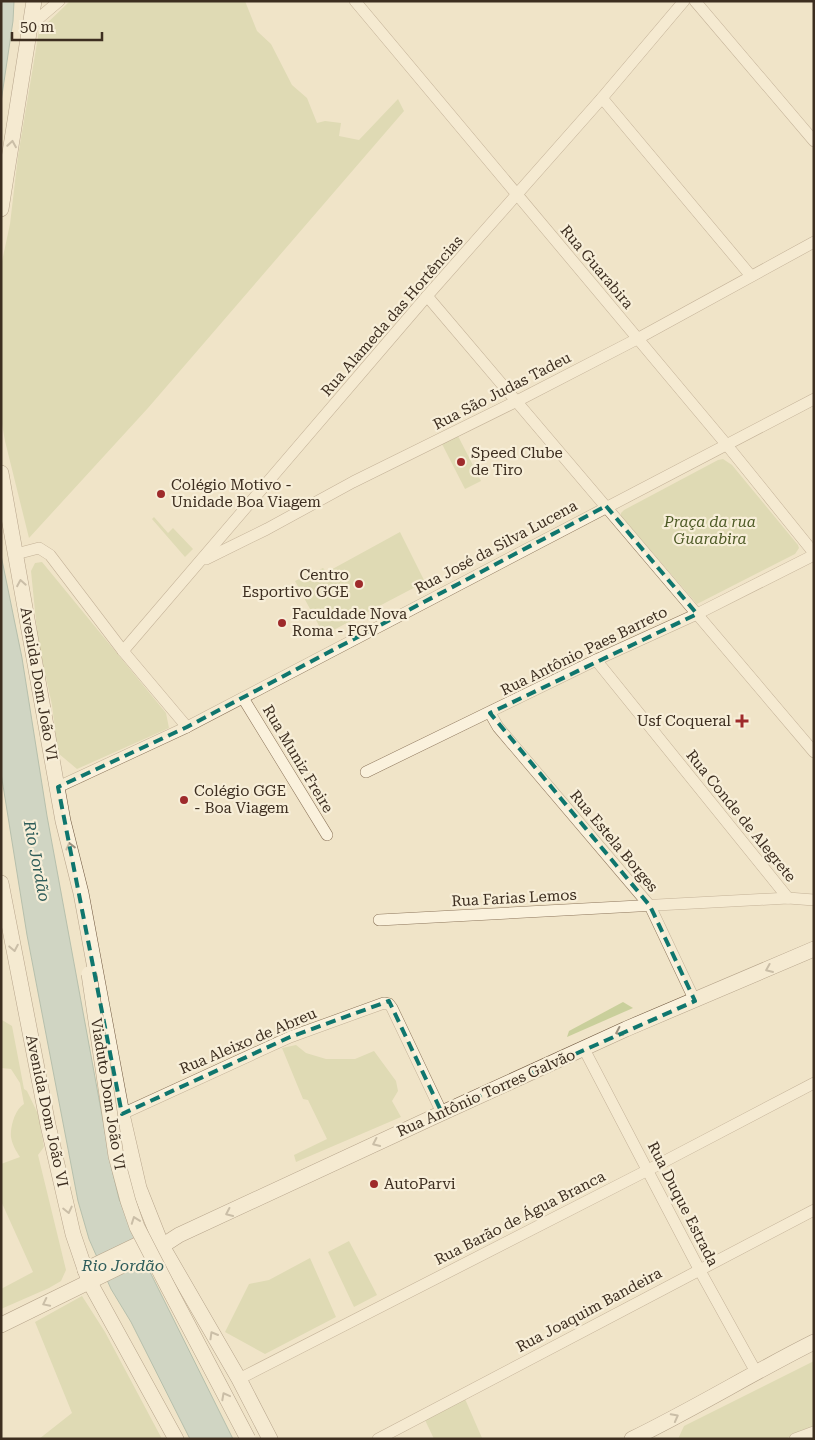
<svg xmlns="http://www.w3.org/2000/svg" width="815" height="1440" font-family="'Roboto Serif',serif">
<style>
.green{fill:#c9cf9b}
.water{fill:#a9c4bc;stroke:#6f938a}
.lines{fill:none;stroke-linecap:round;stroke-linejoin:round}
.street-casing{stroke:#8d765c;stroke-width:12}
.secondary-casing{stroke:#6f573f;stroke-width:16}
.street{stroke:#faf1dc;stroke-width:11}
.secondary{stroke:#faf1dc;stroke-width:15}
.secondary-bridge-casing{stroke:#6f573f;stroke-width:16;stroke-linecap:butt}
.secondary-bridge{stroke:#faf1dc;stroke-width:15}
.oneway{stroke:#9c907e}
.marked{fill:none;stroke:#0f766e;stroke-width:4;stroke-dasharray:10 6;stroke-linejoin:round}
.poi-dot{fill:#9e2a2b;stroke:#f7eed8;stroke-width:2}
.labels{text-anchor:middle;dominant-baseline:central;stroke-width:4.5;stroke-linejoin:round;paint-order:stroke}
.street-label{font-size:15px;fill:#3d2e20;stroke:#f7eed8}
.poi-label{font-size:15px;fill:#3d2e20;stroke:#f7eed8;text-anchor:start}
.park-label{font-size:15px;font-style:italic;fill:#4d5a26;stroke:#f7eed8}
.water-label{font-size:16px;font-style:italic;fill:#2f5d5a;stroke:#f7eed8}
</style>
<rect width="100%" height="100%" fill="#f0e4c8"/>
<g class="green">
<path d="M70,1H245L257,31L271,44L292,85L307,98L317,123L325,121L341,123L339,136L359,140L398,99L404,111L148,408L29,538L5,441L1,418V266L10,224L18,156L39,31Z"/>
<path d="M458,436L481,481L465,489L442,444Z"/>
<path d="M723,459L732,465L798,545L799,548L795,554L697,604L621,516V513L624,510L718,460Z"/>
<path d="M154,517L168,533L173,528L193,549L185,557L152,519Z"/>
<path d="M400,532L425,582L324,635L295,581L323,568L327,572Z"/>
<path d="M42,562L166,713L169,728L77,769L58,753L52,705L38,641L31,571L35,563Z"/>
<path d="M623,1002L633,1008L567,1037L569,1031Z"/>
<path d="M1,1016L2,1020L12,1026L24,1089L27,1091L38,1114L44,1147L38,1155L66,1270L61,1281L49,1288L1,1309V1289L33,1272L1,1201V1164L20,1157C16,1151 12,1144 11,1137C10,1127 15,1109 24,1104L20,1083L11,1069L1,1068Z"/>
<path d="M296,1045L306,1053L326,1059H355L374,1051L396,1081L398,1091L392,1101L401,1117L296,1162L294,1155L327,1139L308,1100L303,1099L282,1048Z"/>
<path d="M349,1241L377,1295L354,1307L328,1252Z"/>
<path d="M310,1258L336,1317L265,1354L225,1332L249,1284L269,1280Z"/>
<path d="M82,1296L105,1332L162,1439H39L72,1413L35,1322Z"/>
<path d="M814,1361V1426L785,1439H678L684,1426Z"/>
<path d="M465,1399L482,1438L434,1439L425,1420Z"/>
</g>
<g class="water">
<path d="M1,1H14L13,21L1,102Z"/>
<path d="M1,555L22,658L47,816L112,1170L119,1199L149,1270L233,1439H190L131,1322L111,1289L89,1239L78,1201L27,935L1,773Z"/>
</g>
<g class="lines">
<defs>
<g id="street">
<path d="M355,1L726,444L814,553"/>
<path d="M695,1L814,141"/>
<path d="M31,25L59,1"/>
<path d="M602,98L751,276"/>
<path d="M427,296L814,752"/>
<path d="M16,554L39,548L50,555L123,651L187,727"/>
<path d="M206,559L267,529L353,482L517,401L637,339L814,242"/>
<path d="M123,651L427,296L602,98L684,1"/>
<path d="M596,660L788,898"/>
<path d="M243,698L327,835"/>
<path d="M490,713L498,727L650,906L695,1001"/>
<path d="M366,772L596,660L697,614L814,555"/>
<path d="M58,787L187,727L814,399"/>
<path d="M379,920L788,898L814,900"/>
<path d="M584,1049L699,1269L756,1372"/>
<path d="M122,1114L290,1037L384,1003L389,1004L392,1008L442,1113"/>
<path d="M239,1379L648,1170L814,1083"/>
<path d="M378,1439L814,1210"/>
<path d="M795,1439L814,1432"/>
</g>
<g id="secondary">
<path d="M1,209L34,1"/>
<path d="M1,473L63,821L81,893L122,1114L139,1188L162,1246L239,1379L270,1439"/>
<path d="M1,883L48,1125L73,1234L89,1281L176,1439"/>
<path d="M85,1270L139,1244L156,1238"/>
<path d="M1,1325L162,1246L179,1235L442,1113L626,1029L814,949"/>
<path d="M632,1439C694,1409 752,1373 814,1342"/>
</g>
</defs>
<use href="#street" class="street-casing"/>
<use href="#secondary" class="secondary-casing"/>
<use href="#street" class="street"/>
<use href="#secondary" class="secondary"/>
<defs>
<path id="secondary-bridge" d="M89,974L116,1156L128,1201L137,1227L168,1287L248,1439"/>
</defs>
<use href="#secondary-bridge" class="secondary-bridge-casing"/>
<use href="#secondary-bridge" class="secondary-bridge"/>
</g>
<defs><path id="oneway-chevron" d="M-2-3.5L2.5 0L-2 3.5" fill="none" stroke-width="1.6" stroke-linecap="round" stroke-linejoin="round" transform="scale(1.25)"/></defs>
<g class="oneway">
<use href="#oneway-chevron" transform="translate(12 144) rotate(-81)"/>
<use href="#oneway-chevron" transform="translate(21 583) rotate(-100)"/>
<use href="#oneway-chevron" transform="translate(70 846) rotate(-104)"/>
<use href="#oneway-chevron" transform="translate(14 948) rotate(79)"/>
<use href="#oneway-chevron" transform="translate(769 969) rotate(157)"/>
<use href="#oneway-chevron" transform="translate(619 1032) rotate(155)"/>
<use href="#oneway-chevron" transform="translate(376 1143) rotate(155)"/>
<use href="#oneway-chevron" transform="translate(68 1210) rotate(77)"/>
<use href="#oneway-chevron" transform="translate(229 1213) rotate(155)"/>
<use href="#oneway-chevron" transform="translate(135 1220) rotate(-110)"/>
<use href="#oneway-chevron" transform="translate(46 1303) rotate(154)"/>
<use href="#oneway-chevron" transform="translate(213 1335) rotate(-120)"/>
<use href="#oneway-chevron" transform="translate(225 1396) rotate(-118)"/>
<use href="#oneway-chevron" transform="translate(675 1417) rotate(-28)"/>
</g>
<path d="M0 0H815V1440H0ZM606,506L697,614L490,713L650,906L695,1001L442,1113L389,1001L290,1037L122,1114L58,787L187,727Z" fill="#f0e4c8" fill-opacity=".55" fill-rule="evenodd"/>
<path class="marked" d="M606,506L697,614L490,713L650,906L695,1001L442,1113L389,1001L290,1037L122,1114L58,787L187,727Z"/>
<g class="poi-dot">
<circle cx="461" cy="462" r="5"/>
<circle cx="161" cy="494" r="5"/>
<circle cx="359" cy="584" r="5"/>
<circle cx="282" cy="623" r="5"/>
<path d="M739.5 713.5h5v5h5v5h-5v5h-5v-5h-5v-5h5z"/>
<circle cx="184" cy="800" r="5"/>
<circle cx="374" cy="1184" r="5"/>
</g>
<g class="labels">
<g class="street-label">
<text transform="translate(597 267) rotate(50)">Rua Guarabira</text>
<text transform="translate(392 316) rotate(-49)">Rua Alameda das Hortências</text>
<text transform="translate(502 391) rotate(-27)">Rua São Judas Tadeu</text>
<text transform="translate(496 547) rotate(-28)">Rua José da Silva Lucena</text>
<text transform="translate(584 651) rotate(-26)">Rua Antônio Paes Barreto</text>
<text transform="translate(39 684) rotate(80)">Avenida Dom João VI</text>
<text transform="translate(298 759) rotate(59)">Rua Muniz Freire</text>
<text transform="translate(741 816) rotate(51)">Rua Conde de Alegrete</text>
<text transform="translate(614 841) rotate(50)">Rua Estela Borges</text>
<text transform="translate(514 898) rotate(-3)">Rua Farias Lemos</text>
<text transform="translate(248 1041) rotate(-23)">Rua Aleixo de Abreu</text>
<text transform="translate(486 1093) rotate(-24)">Rua Antônio Torres Galvão</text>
<text transform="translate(108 1094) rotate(81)">Viaduto Dom João VI</text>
<text transform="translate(47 1111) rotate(78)">Avenida Dom João VI</text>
<text transform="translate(683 1204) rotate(63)">Rua Duque Estrada</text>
<text transform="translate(520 1218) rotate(-27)">Rua Barão de Água Branca</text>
<text transform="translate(589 1310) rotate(-28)">Rua Joaquim Bandeira</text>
</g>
<g class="poi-label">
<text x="471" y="453">Speed Clube<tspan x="471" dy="17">de Tiro</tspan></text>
<text x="171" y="485">Colégio Motivo -<tspan x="171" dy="17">Unidade Boa Viagem</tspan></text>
<text x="349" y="575" text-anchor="end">Centro<tspan x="349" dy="17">Esportivo GGE</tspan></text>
<text x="292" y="614">Faculdade Nova<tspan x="292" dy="17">Roma - FGV</tspan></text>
<text x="731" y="721" text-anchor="end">Usf Coqueral</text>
<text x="194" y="791">Colégio GGE<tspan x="194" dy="17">- Boa Viagem</tspan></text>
<text x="384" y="1184">AutoParvi</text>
</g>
<g class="park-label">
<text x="710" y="522">Praça da rua<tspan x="710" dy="17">Guarabira</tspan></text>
</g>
<g class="water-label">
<text transform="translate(37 861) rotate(79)">Rio Jordão</text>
<text x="123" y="1265">Rio Jordão</text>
</g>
</g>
<rect width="815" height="1440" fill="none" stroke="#3d2e20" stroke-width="5"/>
<path d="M12 32v8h90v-8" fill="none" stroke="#3d2e20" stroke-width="2.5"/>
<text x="20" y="32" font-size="15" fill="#3d2e20" stroke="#f7eed8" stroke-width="4" paint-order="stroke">50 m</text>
</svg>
